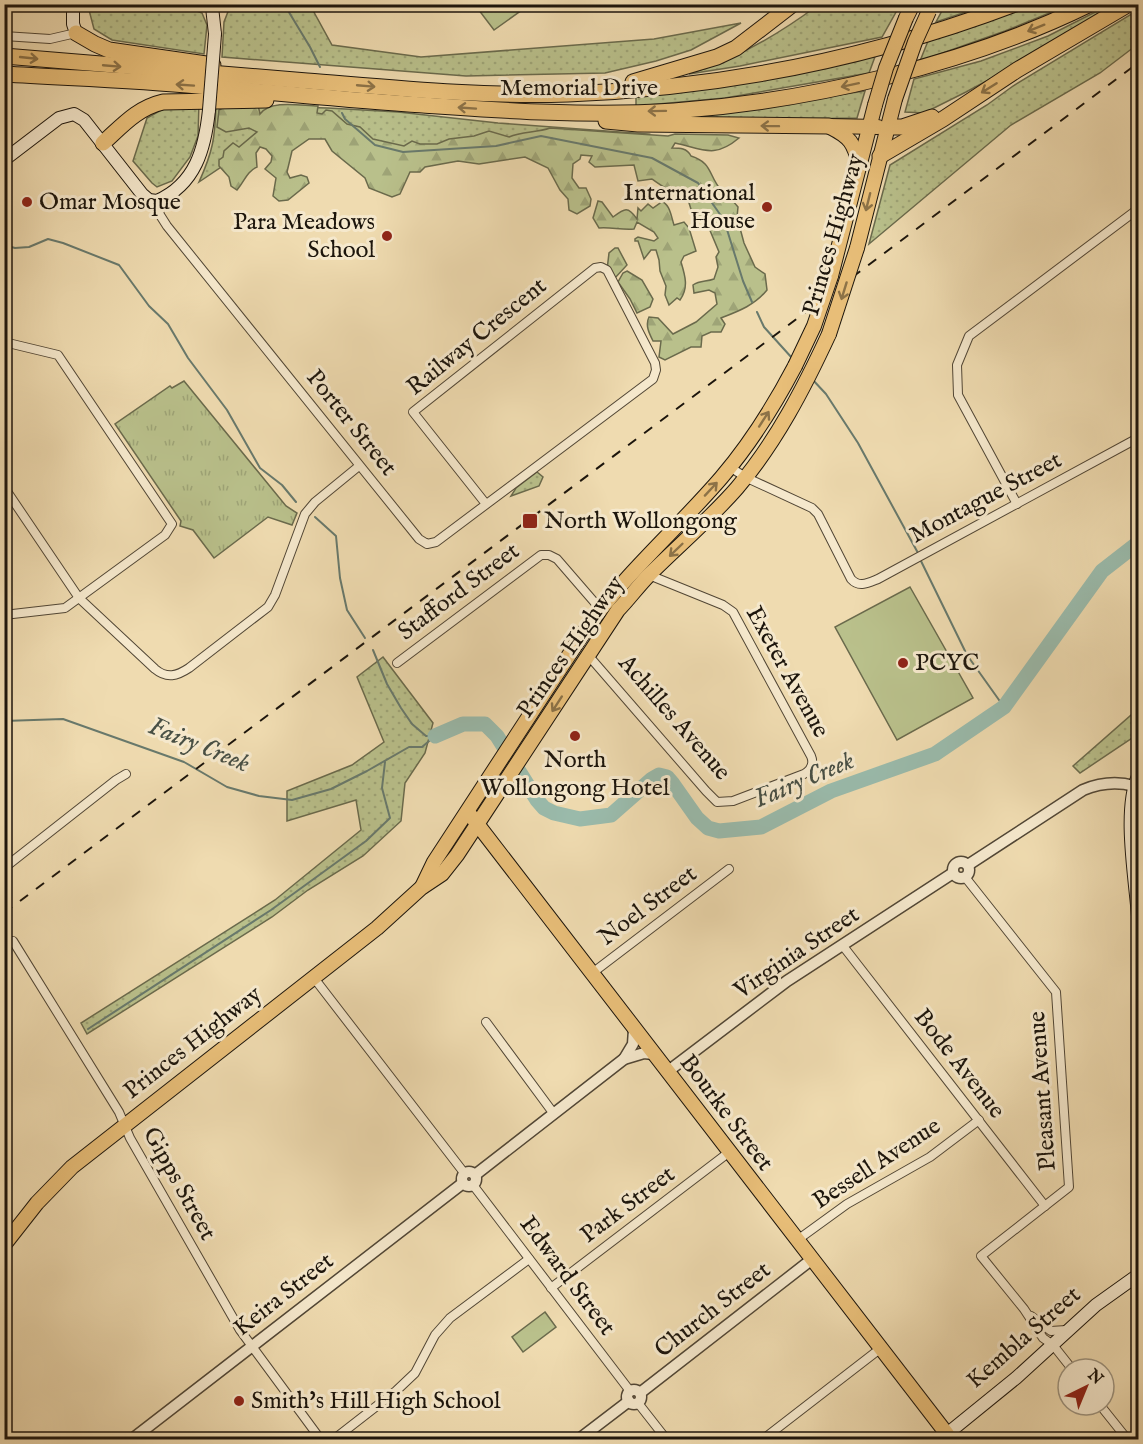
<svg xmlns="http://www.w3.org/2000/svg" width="1143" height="1444" font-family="'IM FELL English',serif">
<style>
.grass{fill:url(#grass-dots);stroke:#6a6a4c;stroke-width:1.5}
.forest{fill:url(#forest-firs);stroke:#6a6a4c;stroke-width:1.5}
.park{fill:url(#park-tufts);stroke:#6a6a4c;stroke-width:1.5}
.pitch{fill:#b9c08b;stroke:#6a6a4c;stroke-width:1.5}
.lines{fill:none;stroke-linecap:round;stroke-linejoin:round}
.stream{stroke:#68796c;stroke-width:2}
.river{stroke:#9abbac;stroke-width:15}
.minor-casing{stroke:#514635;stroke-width:10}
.tertiary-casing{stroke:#514635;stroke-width:13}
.secondary-casing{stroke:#1c150c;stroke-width:14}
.primary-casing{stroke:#1c150c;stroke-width:16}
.motorway-casing{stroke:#1c150c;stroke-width:17}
.minor{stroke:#f5e8cc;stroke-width:8}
.tertiary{stroke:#f5e8cc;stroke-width:10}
.secondary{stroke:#f5e8cc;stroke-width:12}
.primary{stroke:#e8be78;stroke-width:14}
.motorway{stroke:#e8be78;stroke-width:15}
.rail{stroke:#1c150c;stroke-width:2;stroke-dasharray:10 10;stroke-linecap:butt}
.secondary-bridge-casing{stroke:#1c150c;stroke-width:14;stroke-linecap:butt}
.primary-bridge-casing{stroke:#1c150c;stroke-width:16;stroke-linecap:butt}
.secondary-bridge{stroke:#f5e8cc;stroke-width:12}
.primary-bridge{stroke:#e8be78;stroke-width:14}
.oneway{stroke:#8c7247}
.poi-dot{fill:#8f2418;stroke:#f5e8cc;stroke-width:2}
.labels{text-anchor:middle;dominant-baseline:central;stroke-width:6;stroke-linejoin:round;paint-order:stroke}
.street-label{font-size:24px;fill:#1c150c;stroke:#f5e8cc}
.poi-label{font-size:24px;fill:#1c150c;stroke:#f5e8cc;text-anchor:start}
.water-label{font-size:26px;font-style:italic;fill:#484f44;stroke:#f5e8cc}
</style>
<defs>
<pattern id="grass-dots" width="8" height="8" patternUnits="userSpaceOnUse" patternTransform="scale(1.5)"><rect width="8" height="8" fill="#b9c08b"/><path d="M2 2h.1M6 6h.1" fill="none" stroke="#9ea477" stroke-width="1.8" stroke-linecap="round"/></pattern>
<pattern id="forest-firs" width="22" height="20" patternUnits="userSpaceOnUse" patternTransform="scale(1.5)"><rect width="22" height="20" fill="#b9c08b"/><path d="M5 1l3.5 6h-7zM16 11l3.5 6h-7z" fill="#9ea477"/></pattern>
<pattern id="park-tufts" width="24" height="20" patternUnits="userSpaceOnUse" patternTransform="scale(1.5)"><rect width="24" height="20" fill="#b9c08b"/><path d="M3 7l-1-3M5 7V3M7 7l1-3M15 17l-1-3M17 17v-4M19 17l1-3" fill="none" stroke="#9ea477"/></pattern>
</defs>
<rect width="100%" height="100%" fill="#efdbb0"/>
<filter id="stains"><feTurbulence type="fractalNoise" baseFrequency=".00333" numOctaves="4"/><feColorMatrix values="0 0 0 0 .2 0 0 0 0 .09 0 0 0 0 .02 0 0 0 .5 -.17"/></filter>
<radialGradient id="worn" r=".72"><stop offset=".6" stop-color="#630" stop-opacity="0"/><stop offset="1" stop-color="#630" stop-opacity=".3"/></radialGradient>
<g class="grass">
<path d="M231,4L310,5L332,45L421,57L654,39L741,23L691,50L656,61L605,73L466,76L222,57L224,22Z"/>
<path d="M90,5H181L202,13L207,25L204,54L112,40L94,29L89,10Z"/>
<path d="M818,5H900L882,37L740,66L689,74C736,59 778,35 818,5Z"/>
<path d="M945,5V4L987,5L936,22Z"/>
<path d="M1034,5H1069L1005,31L920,61L928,41Z"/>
<path d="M1109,5H1112L1048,48L966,92L924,113L905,112L914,79L981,61L1048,36Z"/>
<path d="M1138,10V44L1100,73L1011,125L869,244L890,165L987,105L1013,86Z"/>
<path d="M876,54L869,73L725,98L636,106V94Z"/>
<path d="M865,91L857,118L658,121Z"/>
<path d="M199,103L198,136L190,157L172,181L157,187L152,183L133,161L147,118L170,105Z"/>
<path d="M216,105L328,108L398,112L498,123L649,134L623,158L542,147L391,162L346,127L273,132L199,182C213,151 215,138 216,105Z"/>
<path d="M537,472L543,477L539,486L511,496L516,488Z"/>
<path d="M383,657L433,723L425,753L405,783L401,821L363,856L308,890L272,917L87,1034L81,1023L275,900L361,830L356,800L287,821V791L352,765L384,742L357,677Z"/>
<path d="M1138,709V734L1080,773L1073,766Z"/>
</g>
<g class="forest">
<path d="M228,105H258L260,114C271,99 302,106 318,106L317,113L322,114L326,110L332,111L347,124L360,127L373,139L404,146L412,141L420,144H437L449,139L474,136L489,131L509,137C522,131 536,133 550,128L668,136L675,134L728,135L739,138C714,159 703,149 675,143L672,148C680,148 687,148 691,156C713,163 708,175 721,190C726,196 733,200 738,207L737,217L744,243L755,267L765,274L767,290C755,305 739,311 721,318L725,324L721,332H711L702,336L701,347H691L665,360L659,357L661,341H653C649,333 645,325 649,317L658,318L673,334L696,322L717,304L715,293L709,290L694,293L693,285C700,280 706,282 714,279L718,267L716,257L719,252L706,221L694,219L686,193C671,193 663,187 652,179L638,181L634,165L595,167L589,162L592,156L581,155L580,159L573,164L572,178L579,188H586L591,199L590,206L577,214L569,210L568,199L560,190L548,168L525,157L479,164L458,161L425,167L420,172H410L400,194L392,197L369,188L365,178L332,151L325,139H309L292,151L287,172L290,178L301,175L307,177L309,183L288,200L279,201L273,196L276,178L265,169L271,162L272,156L266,149L260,147L256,153L257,167C246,172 245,181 237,190L231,186L229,177L219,166V160L223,157L224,151L233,143L239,147L257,132L249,128L226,132L217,127L219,110Z"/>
<path d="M598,201L602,202L613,217C625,208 628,206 637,219L638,208L641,211L648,204L653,208L660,203V201C670,203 671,216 674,225L684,222L689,228L696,251L684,256L681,262C685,275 689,288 680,300L677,298L669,305L665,295L666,286L660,271L659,260L656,250H651L644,259L638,241H635V239L638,237L654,241L658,238L654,232L637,222L634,229C621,230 611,227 599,228L593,218Z"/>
<path d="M615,248H618L627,265L615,278L607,270L609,253Z"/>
<path d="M627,271L642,280L653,299L650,307L637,313L630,299L618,282L623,273Z"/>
</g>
<path class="park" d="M184,381L286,506L297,513L292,525L268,517L214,558L193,530L180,526L181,521L115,424L170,386L172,388Z"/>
<g class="pitch">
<path d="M475,5H529L494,30Z"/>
<path d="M910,587L973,698L897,740L835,627Z"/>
<path d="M545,1312L556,1327L523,1352L512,1337Z"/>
</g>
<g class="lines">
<g class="stream">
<path d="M284,4L310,47L320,67"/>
<path d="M342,113L345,119L375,145L403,152L496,146L541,136L652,158L698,183L724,220L743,281L752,302"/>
<path d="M4,245L15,248L29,247L48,239L63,243L119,265L149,306L168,324L188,358L227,410L260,468L282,485L296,502"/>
<path d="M757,312L764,327L792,358"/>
<path d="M812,379L826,394L858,443L918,553"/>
<path d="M315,517L336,536L340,578L347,610L365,638"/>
<path d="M920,559L967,655L1004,707"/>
<path d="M373,650L387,684L401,708L412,724L426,736H435"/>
<path d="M4,721L63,719L184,762L227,787L259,796L292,800L331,789L367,771L409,747H422L435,736"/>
<path d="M88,1029L271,910L366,841L390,818L382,788L385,762"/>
</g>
<path class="river" d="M435,736L463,724H485L497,736L537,800L544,808L554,813L580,819L611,815L652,779L659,775L667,777L673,784L697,818L708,828L719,831L761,827L831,791L935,754L1004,707L1102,571L1138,543"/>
<defs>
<g id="minor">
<path d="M4,36L50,39L76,33"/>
<path d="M157,201L160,215L167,226L419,539L427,544L436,542L653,379L656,370L655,363L607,270L601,267L595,268L413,412L486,504"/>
<path d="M4,342L58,355L172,524L165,535L65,608L4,615"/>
<path d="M730,467L745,477L812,508L818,514L851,579C859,588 868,583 878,579L1138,438"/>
<path d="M4,487L79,598L155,669C167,679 177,676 189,668L268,607L275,595L305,514L315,502L359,466"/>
<path d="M1017,504L958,395L957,365L969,336L1138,209"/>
<path d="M588,655L706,791L717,802L733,801L804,774C811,770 814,763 811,756L733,612L723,605L649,575"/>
<path d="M397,663L541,555H549L557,559L602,611"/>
<path d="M4,868L116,780L126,774"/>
<path d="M965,877L1056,992L1069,1187L981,1256L1024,1309L1043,1338L1053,1345L1072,1369"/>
<path d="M13,941L119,1112L130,1138L240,1330L321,1440"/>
<path d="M843,946L1045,1206"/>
<path d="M591,974L729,869"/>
<path d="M314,978L465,1174"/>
<path d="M486,1022L554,1114"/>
<path d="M473,1185L630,1391"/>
<path d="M796,1241L847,1204L930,1157L979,1120"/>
<path d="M551,1288L728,1153"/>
<path d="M1031,1316L1051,1331L1066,1330"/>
<path d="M638,1403L667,1440"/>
<path d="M1100,1405L1128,1440"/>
<path d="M333,1440L396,1391L415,1373L435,1335L450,1318L529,1259"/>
<path d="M762,1440L881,1348"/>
</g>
<g id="tertiary">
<circle cx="961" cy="870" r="8"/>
<path d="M968,865L1083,790C1100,783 1116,781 1134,786"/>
<path d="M624,1059L633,1044L634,1029"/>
<path d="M667,1072L787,981L953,873"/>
<circle cx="469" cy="1179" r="7"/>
<path d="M475,1175L624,1059L644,1053L653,1054"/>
<circle cx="634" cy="1397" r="7"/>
<path d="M640,1393L811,1260"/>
<path d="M4,1435L8,1440"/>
<path d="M131,1440L463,1183"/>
<path d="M578,1440L629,1401"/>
</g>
<g id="secondary">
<path d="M73,4V24L76,33"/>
<path d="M212,7L215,34"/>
<path d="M4,160L59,118L74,114L84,120L142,194L149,200L157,201C196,184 205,148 209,110"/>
<path d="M1138,776C1123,810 1135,877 1138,916"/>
<path d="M951,1440L947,1434L1016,1378L1096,1305L1138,1275"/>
</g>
<g id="primary">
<path d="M906,18L913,4"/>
<path d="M829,126L878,127"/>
<path d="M830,127C850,137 854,143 859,164"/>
<path d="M857,248L895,99"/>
<path d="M831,276L875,105"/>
<path d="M468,812L947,1434L942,1440"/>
<path d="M422,887L434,862L588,626C627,572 678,528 721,478C750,444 774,406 795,366"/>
<path d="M4,1245L37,1203L72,1167L377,928L421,888L442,874L457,855L618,610C629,599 638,586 649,575C678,546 710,519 737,488C776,442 804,388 829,334"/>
</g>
<g id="motorway">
<path d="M76,33L95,44L109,50L213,65"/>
<path d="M4,56C105,65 206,73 307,81C394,88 481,97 568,94C720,88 873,58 1015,4"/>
<path d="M4,74C69,78 134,80 198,86C268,92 338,99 408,104C496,110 585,117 674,111C811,101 966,65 1090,4"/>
<path d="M633,82L717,57L736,48L793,4"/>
<path d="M606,121L638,124L829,126"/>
<path d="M888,127H902L932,117"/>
<path d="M103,143C122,126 137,108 163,102L266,100"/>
<path d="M880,156L943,119L1017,70L1129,4"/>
</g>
</defs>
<use href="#minor" class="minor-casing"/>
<use href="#tertiary" class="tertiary-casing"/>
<use href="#secondary" class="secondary-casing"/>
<use href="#primary" class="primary-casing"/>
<use href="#motorway" class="motorway-casing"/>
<use href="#minor" class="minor"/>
<use href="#tertiary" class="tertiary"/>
<use href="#secondary" class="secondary"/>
<use href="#primary" class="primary"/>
<use href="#motorway" class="motorway"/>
<path class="rail" d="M4,913L1138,63"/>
<defs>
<path id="secondary-bridge" d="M209,110L215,34"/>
<g id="primary-bridge">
<path d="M895,99L915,42L929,11"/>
<path d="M875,105L886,68L906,18"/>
<path d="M829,334L857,248"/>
<path d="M795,366L814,326L831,276"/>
</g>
</defs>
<use href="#secondary-bridge" class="secondary-bridge-casing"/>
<use href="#primary-bridge" class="primary-bridge-casing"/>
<use href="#secondary-bridge" class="secondary-bridge"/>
<use href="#primary-bridge" class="primary-bridge"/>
</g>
<defs><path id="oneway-shaft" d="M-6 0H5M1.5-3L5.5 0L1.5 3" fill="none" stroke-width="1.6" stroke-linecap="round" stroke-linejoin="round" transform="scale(1.5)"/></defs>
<g class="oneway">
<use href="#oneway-shaft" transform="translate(1036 28) rotate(158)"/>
<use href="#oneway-shaft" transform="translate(29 58) rotate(6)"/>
<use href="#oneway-shaft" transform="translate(112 66) rotate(5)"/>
<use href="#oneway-shaft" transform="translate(185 85) rotate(-176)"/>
<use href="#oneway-shaft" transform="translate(850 85) rotate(168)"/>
<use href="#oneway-shaft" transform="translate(366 86) rotate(5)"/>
<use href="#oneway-shaft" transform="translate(989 88) rotate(148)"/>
<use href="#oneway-shaft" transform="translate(467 108) rotate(-176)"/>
<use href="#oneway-shaft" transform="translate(657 111) rotate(179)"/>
<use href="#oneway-shaft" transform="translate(770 126) rotate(-179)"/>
<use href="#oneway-shaft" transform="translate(868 202) rotate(104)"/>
<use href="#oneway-shaft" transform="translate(844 291) rotate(107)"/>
<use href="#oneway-shaft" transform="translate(764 419) rotate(-57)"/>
<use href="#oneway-shaft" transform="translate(711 489) rotate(-47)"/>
<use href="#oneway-shaft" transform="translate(676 550) rotate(136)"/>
<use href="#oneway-shaft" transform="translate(557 704) rotate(123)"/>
</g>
<g class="poi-dot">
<circle cx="27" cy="202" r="6"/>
<circle cx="767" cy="207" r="6"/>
<circle cx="387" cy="236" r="6"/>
<rect x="522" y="513" width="16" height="16" rx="3"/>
<circle cx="903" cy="663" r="6"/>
<circle cx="575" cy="736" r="6"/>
<circle cx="239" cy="1401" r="6"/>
</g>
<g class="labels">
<g class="street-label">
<text x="579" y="88">Memorial Drive</text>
<text transform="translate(834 235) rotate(-74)">Princes Highway</text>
<text transform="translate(477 337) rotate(-39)">Railway Crescent</text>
<text transform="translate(351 423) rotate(51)">Porter Street</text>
<text transform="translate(986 498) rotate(-28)">Montague Street</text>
<text transform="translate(459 592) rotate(-37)">Stafford Street</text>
<text transform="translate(571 647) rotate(-55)">Princes Highway</text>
<text transform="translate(787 672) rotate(61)">Exeter Avenue</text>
<text transform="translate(674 718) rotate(49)">Achilles Avenue</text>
<text transform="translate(648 906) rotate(-37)">Noel Street</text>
<text transform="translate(797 953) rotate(-34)">Virginia Street</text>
<text transform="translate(193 1043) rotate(-38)">Princes Highway</text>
<text transform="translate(959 1064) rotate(52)">Bode Avenue</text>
<text transform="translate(1043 1091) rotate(-94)">Pleasant Avenue</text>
<text transform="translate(726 1113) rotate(53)">Bourke Street</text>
<text transform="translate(877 1164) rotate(-33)">Bessell Avenue</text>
<text transform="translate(179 1184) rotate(61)">Gipps Street</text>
<text transform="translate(628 1205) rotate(-37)">Park Street</text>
<text transform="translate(567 1276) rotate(53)">Edward Street</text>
<text transform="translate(284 1295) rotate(-38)">Keira Street</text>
<text transform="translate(713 1310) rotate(-38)">Church Street</text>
<text transform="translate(1024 1338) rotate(-41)">Kembla Street</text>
</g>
<g class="poi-label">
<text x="755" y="193" text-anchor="end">International<tspan x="755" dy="28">House</tspan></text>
<text x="39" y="202">Omar Mosque</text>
<text x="375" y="222" text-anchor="end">Para Meadows<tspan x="375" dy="28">School</tspan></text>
<text x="544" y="521">North Wollongong</text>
<text x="915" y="663">PCYC</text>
<text x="575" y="760" text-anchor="middle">North<tspan x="575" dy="28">Wollongong Hotel</tspan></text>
<text x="251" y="1401">Smith's Hill High School</text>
</g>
<g class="water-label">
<text transform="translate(199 745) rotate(22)">Fairy Creek</text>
<text transform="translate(804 780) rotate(-23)">Fairy Creek</text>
</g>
</g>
<rect width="1143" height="1444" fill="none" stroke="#efdbb0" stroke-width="24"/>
<rect x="6" y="6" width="1131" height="1432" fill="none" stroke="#1c150c" stroke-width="3"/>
<rect x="12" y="12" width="1119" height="1420" fill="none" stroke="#1c150c" stroke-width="1.5"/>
<g transform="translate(1086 1387) rotate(43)"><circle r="28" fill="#f5e8cc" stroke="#9e947f" stroke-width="1.5"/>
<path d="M0-4.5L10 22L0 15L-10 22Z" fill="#8f2418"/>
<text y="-9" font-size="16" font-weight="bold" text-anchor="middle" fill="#1c150c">N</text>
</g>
<rect width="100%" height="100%" filter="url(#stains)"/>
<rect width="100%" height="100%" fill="url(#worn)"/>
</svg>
